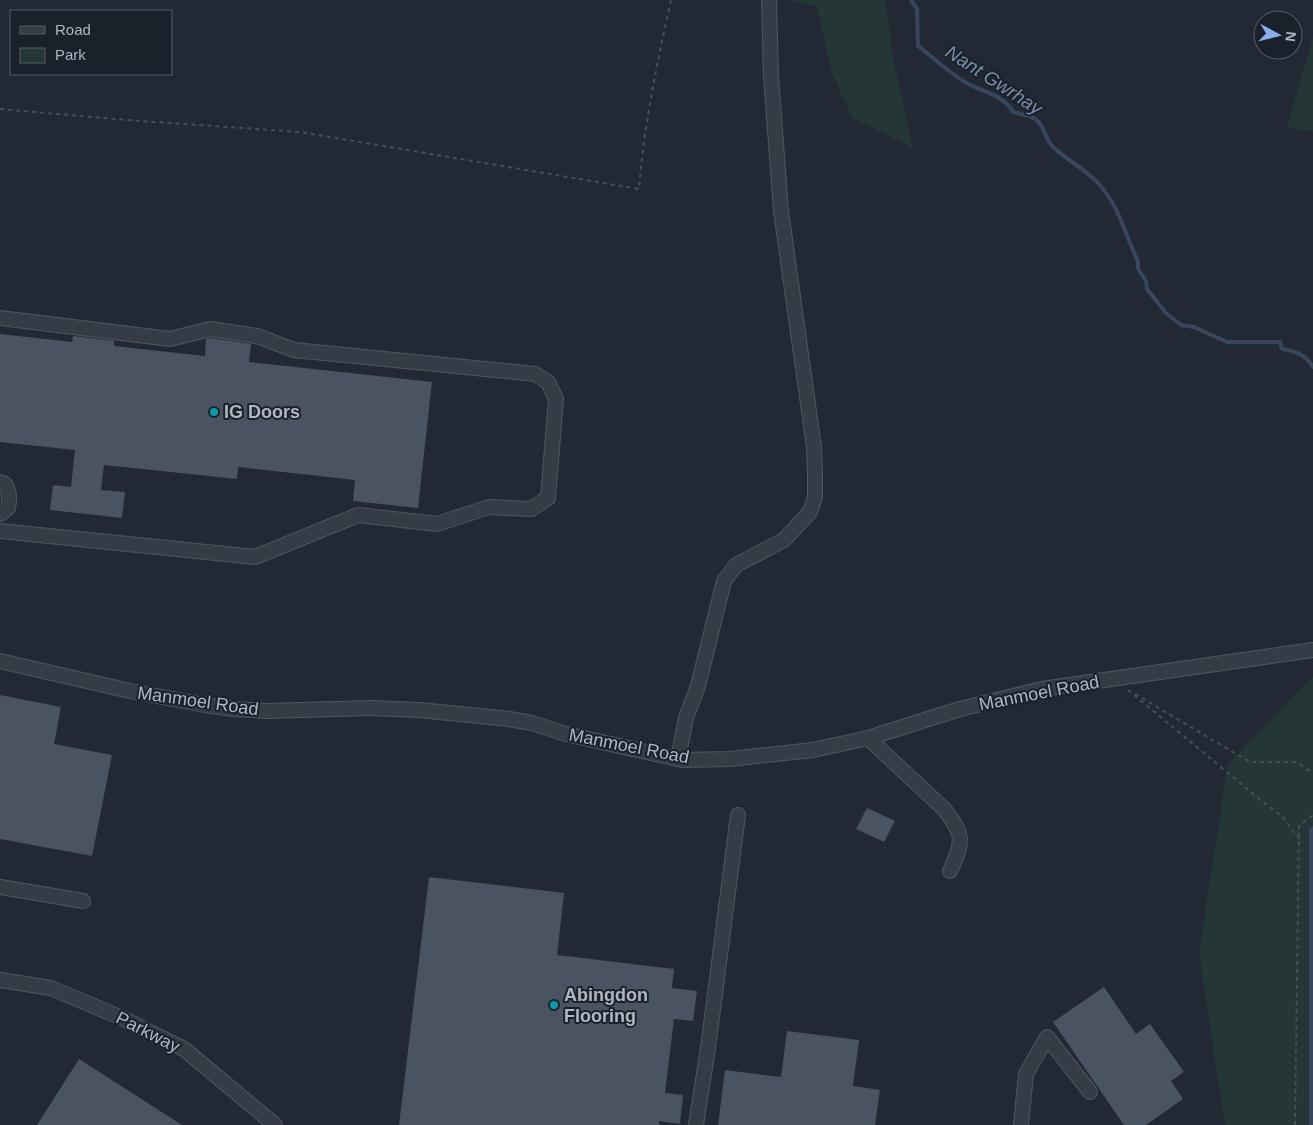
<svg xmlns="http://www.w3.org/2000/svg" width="1313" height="1125" font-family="Arial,sans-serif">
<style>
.green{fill:#253637}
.water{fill:#39475d}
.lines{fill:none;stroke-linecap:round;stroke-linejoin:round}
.stream{stroke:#39475d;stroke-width:4}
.building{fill:#4a5361}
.minor-casing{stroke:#505661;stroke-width:16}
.path{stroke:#415154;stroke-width:2;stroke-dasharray:4 4;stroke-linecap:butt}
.minor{stroke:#353c46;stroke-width:14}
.culture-dot{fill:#0f9aa8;stroke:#1b212a;stroke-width:2}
.labels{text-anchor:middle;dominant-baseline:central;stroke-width:4;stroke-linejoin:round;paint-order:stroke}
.poi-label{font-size:18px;font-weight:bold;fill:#b0b6c2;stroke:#1b212a;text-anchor:start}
.street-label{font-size:18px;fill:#b0b6c2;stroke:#1b212a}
.water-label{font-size:19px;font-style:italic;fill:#7a8da9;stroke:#1b212a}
</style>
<rect width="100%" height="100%" fill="#222935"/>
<g class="green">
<path d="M788,0H885L893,58L913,148L852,118L832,73L817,7Z"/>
<path d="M1313,37V132L1287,127Z"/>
<path d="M1313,677V1125H1225L1199,953L1228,764Z"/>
</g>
<path class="water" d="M1313,826V1125H1309V829Z"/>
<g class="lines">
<path class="stream" d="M911,0L917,9L918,46C934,58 948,72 965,82C981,92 1003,94 1013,112C1020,114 1029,115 1035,119C1045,125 1045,140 1053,147C1067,160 1085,169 1098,183C1119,205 1125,235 1138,261V269L1146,281L1147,289L1166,313L1181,325L1194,327L1227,342H1280L1282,349C1296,351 1306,355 1313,367"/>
</g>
<g class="building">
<path d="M0,334L72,342L73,336L114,341V346L205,356L206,339L210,338L251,344L249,362L432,382L418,508L353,501L355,480L238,467L237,479L104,465L101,490L125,492L122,518L50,510L53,485L71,487L75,450L0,442Z"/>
<path d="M0,695L61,707L54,744L112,755L92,856L0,839Z"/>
<path d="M867,808L895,821L884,842L856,829Z"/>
<path d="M429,877L564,893L557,955L674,969L672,988L697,991L693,1021L674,1019L665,1093L683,1095L680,1124L659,1121V1125H399Z"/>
<path d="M1104,987L1136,1034L1150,1024L1184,1072L1171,1081L1183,1099L1146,1125H1124L1053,1022Z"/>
<path d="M787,1031L859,1040L853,1086L880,1090L875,1125H718L725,1070L781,1077Z"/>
<path d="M79,1059L182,1125H37Z"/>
</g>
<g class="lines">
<defs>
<g id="minor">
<path d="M0,318L170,339L210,329L257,336L294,350L535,374L548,382L556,399L548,498L531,509L489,507L437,524L358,515L255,557L0,531"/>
<path d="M0,482L5,484C10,492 10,499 8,508L0,514"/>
<path d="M0,661L130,691L205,705L233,709L267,711L371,708L419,710L509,719L532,723L566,734L682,760L730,759L813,750L868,738L960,709L1042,689L1313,650"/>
<path d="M868,738L944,809C964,834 964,842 950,871"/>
<path d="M678,759L686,718L698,686L724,581L736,565L784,540L810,512L815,497V472L814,447L781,211L771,76L769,0"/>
<path d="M0,887L83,901"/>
<path d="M0,980L51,988L122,1018L184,1049L275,1125"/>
<path d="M696,1125L708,1048L738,815"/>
<path d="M1021,1125L1026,1074L1047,1037L1090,1092"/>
</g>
</defs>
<use href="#minor" class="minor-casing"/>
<g class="path">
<path d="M0,109L127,120L300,132L639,189C644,125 657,63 671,0"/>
<path d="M1128,690L1263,802L1283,817L1299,839"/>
<path d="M1135,694L1250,762H1296L1313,773"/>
<path d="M1295,1125L1299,826L1313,815"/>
</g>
<use href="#minor" class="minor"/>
</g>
<g class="culture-dot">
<circle cx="214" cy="412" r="5"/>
<circle cx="554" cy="1005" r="5"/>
</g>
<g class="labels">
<g class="poi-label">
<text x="224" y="412">IG Doors</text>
<text x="564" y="995">Abingdon<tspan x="564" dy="21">Flooring</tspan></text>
</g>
<g class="street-label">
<text transform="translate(1039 693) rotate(-11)">Manmoel Road</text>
<text transform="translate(198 701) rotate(8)">Manmoel Road</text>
<text transform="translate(629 746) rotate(11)">Manmoel Road</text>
<text transform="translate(148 1032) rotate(27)">Parkway</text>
</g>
<g class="water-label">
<text transform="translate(994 80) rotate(33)">Nant Gwrhay</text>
</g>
</g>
<rect x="10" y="10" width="162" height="65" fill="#1b212a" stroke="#575d67"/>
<rect x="20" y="26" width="25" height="8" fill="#353c46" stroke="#575d67"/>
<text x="55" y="35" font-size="15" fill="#b0b6c2">Road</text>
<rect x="20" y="48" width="25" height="15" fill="#253637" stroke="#575d67"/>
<text x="55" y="60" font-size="15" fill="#b0b6c2">Park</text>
<g transform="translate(1278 35) rotate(97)"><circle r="24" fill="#1b212a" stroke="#575d67"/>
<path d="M0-4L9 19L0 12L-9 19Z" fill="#8aaded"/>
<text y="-8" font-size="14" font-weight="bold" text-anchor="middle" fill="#b0b6c2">N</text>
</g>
</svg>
